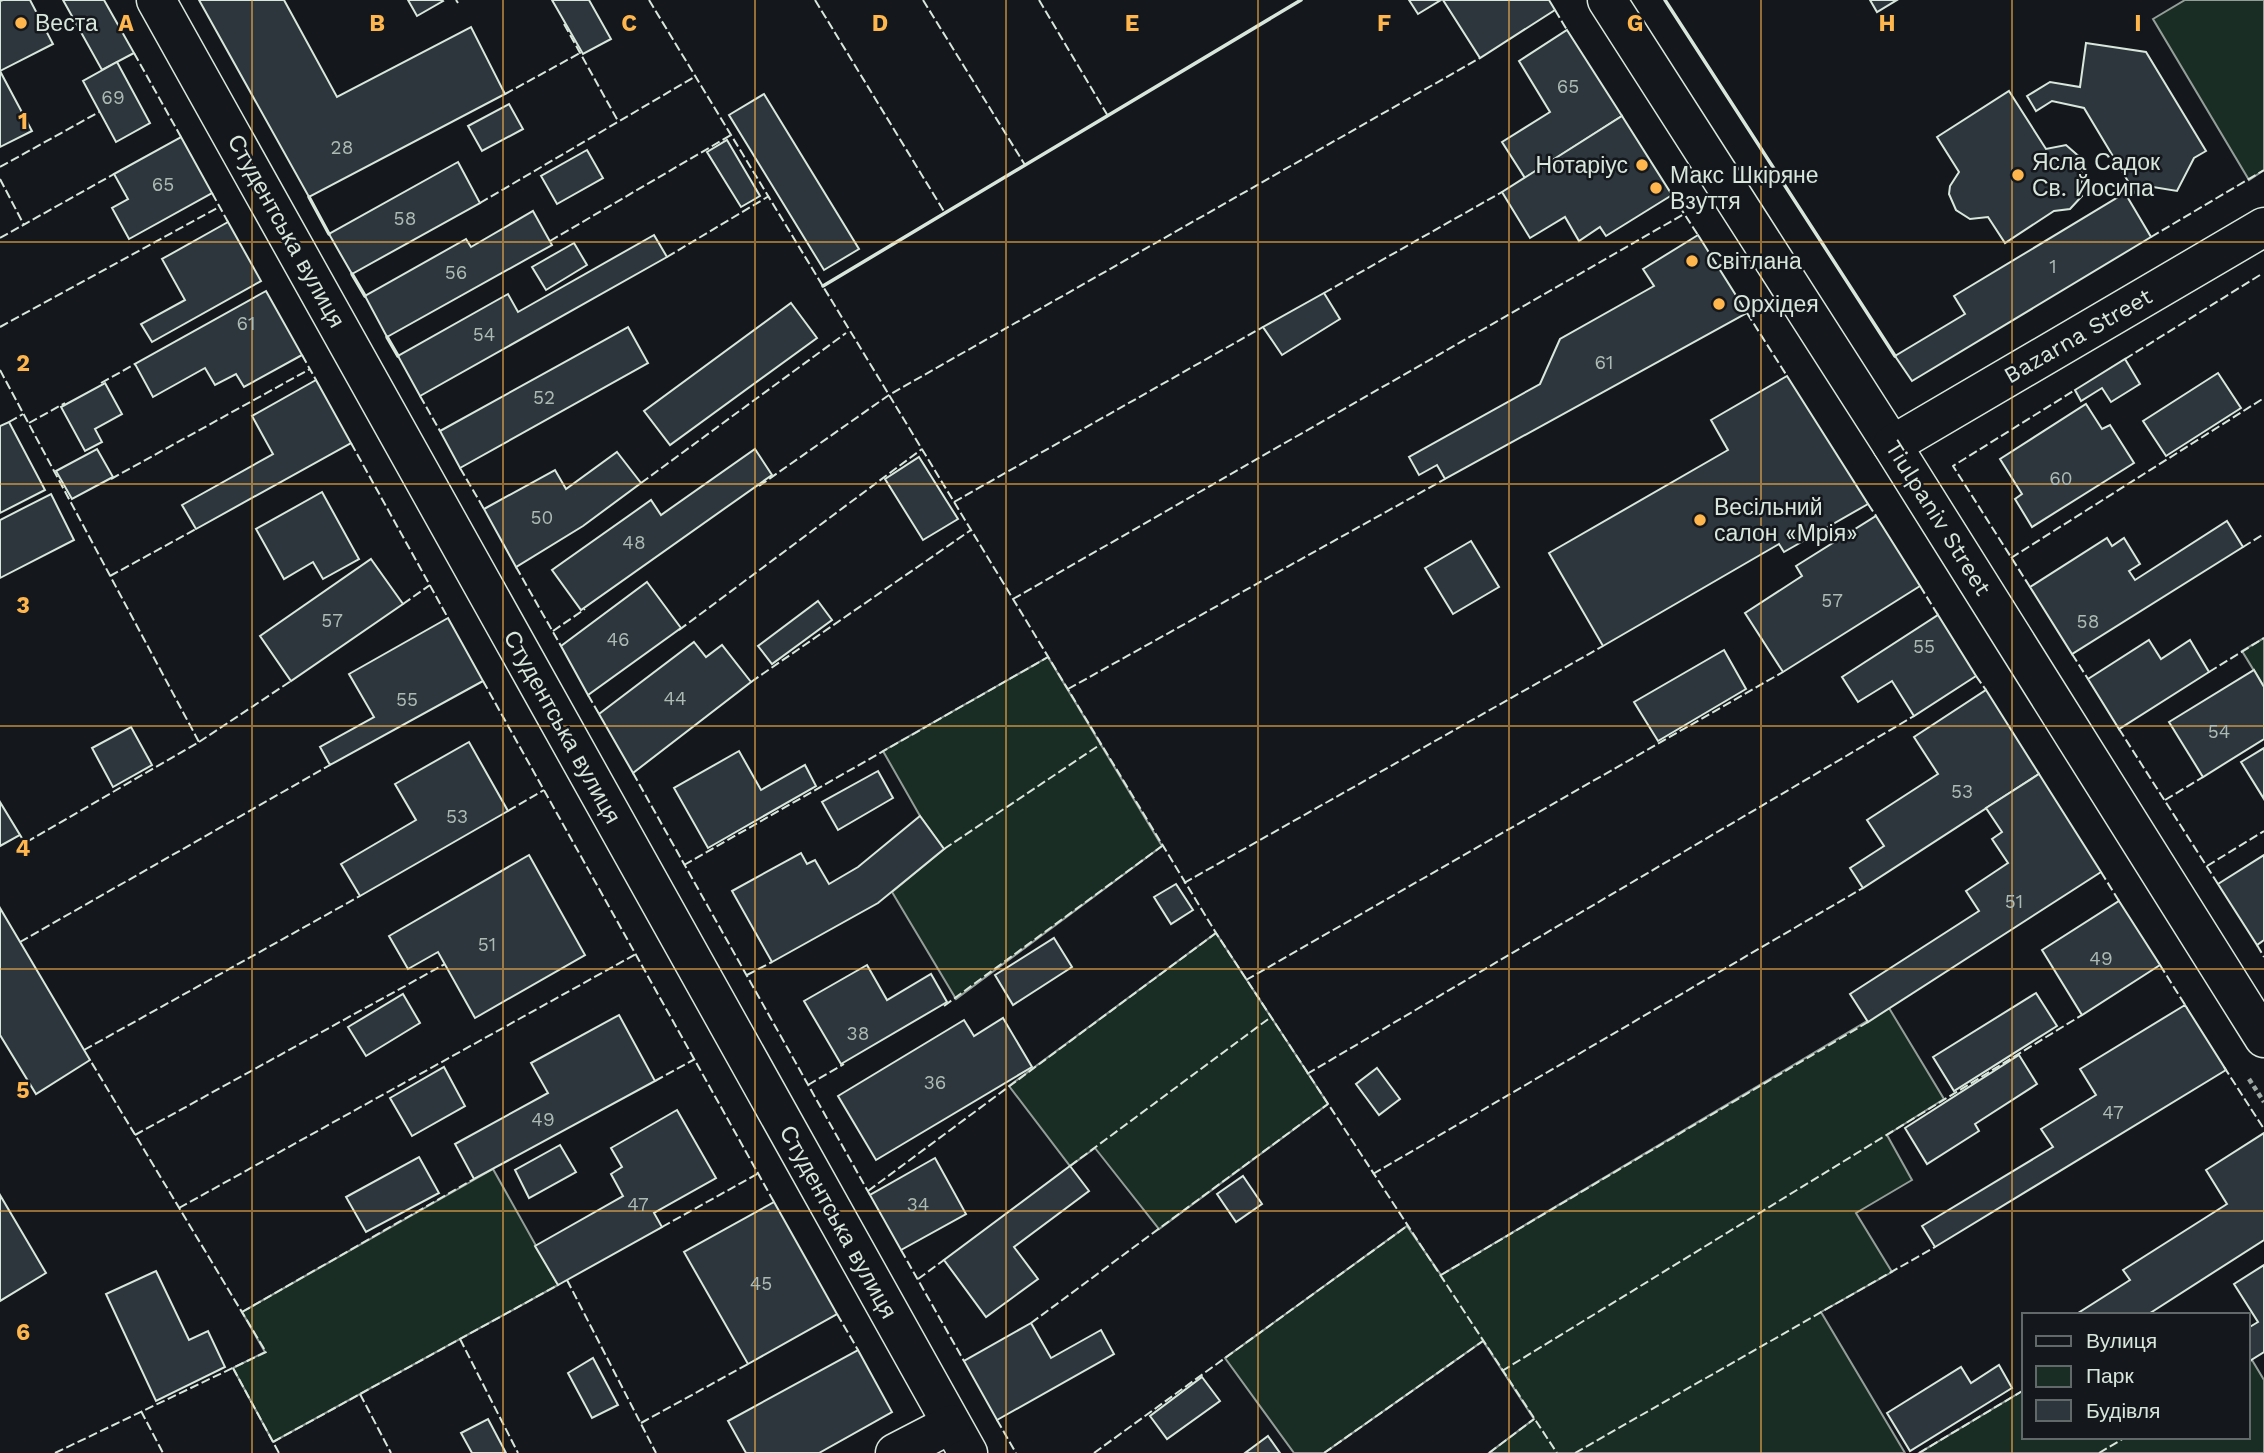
<svg xmlns="http://www.w3.org/2000/svg" width="2264" height="1453" font-family="'Work Sans',sans-serif">
<style>
.green{fill:#1a2d24;stroke:#939e99;stroke-width:2}
.building{fill:#2c363c;stroke:#d8e6dc;stroke-width:2}
.lines{fill:none;stroke-linecap:round;stroke-linejoin:round}
.street-casing{stroke:#d8e6dc;stroke-width:41}
.path{stroke:#9da8a2;stroke-width:4.5;stroke-dasharray:5 3.5;stroke-linecap:butt}
.street{stroke:#14181c;stroke-width:38}
.fence{stroke:#d8e6dc;stroke-width:2;stroke-dasharray:9 3.5;stroke-linecap:butt}
.wall{stroke:#d8e6dc;stroke-width:3.5}
.grid{fill:none;stroke:#ffb74d;stroke-width:2;stroke-opacity:0.55}
.poi-dot{fill:#ffb74d;stroke:#14181c;stroke-width:2.5}
.labels{text-anchor:middle;dominant-baseline:central;stroke-width:5;stroke-linejoin:round;paint-order:stroke}
.number-label{font-size:19px;fill:#adbab4}
.poi-label{font-size:23px;fill:#d8e6dc;stroke:#14181c;text-anchor:start}
.street-label{font-size:23px;fill:#d8e6dc;stroke:#14181c}
.grid-label{font-size:23px;text-anchor:middle;font-weight:bold;fill:#ffb74d;stroke:#14181c;stroke-width:5;stroke-linejoin:round;paint-order:stroke}
</style>
<rect width="100%" height="100%" fill="#14181c"/>
<g class="green">
<path d="M2185,0H2264V170L2249,180L2153,19Z"/>
<path d="M2264,638V687L2242,651Z"/>
<path d="M1048,657L1162,846L956,999L892,892L944,849L920,816L883,751Z"/>
<path d="M1216,933L1328,1104L1159,1229L1095,1148L1070,1166L1009,1086Z"/>
<path d="M1889,1008L1944,1099L1887,1135L1912,1180L1856,1213L1892,1272L1821,1312L1905,1453H1489L1534,1419L1483,1341L1324,1453H1294L1225,1358L1407,1226L1441,1275Z"/>
<path d="M493,1169L558,1285L273,1442L233,1368L265,1352L242,1312Z"/>
<path d="M2252,1360L2264,1380V1453H1919L2024,1390V1437H2248V1362Z"/>
</g>
<g class="building">
<path d="M3,0H30L53,44L0,71V1Z"/>
<path d="M63,0H104L134,53L102,70Z"/>
<path d="M199,0H284L337,97L471,27L505,94L309,197Z"/>
<path d="M408,0H442L443,1L417,16Z"/>
<path d="M552,0H589L611,39L583,54Z"/>
<path d="M1409,0H1441L1418,14Z"/>
<path d="M1443,0H1549L1555,10L1480,58Z"/>
<path d="M1870,0H1897L1877,12Z"/>
<path d="M1567,30L1622,116L1525,178L1502,142L1550,112L1519,61Z"/>
<path d="M2086,43L2146,52L2206,151L2194,158L2177,191L2147,186L2135,193L2084,108L2052,101L2036,111L2027,96L2050,82L2080,87Z"/>
<path d="M117,62L150,123L116,142L83,81Z"/>
<path d="M0,71L32,131L0,147Z"/>
<path d="M2009,91L2046,149L2066,145L2082,159V196L2070,209L2054,211L2005,243L1988,217L1970,219L1956,210L1949,194L1950,186L1959,172L1937,137Z"/>
<path d="M764,94L859,249L824,270L729,115Z"/>
<path d="M509,104L523,129L482,151L468,126Z"/>
<path d="M1622,116L1672,195L1606,236L1600,227L1579,241L1565,217L1530,238L1502,192Z"/>
<path d="M181,137L212,193L129,239L112,208L128,199L114,174Z"/>
<path d="M727,140L760,196L741,207L707,152Z"/>
<path d="M587,150L603,178L557,204L541,176Z"/>
<path d="M458,162L480,203L352,274L329,234Z"/>
<path d="M2125,193L2151,237L1912,381L1895,356L1965,314L1954,296Z"/>
<path d="M533,211L552,245L387,337L365,296L466,239L471,247Z"/>
<path d="M228,222L261,281L152,342L141,324L185,300L162,259Z"/>
<path d="M654,235L667,257L420,396L398,356L508,294L518,312Z"/>
<path d="M1698,235L1747,313L1445,479L1437,465L1419,475L1409,457L1540,384L1560,339L1654,286L1643,269Z"/>
<path d="M574,243L587,265L546,290L532,267Z"/>
<path d="M266,291L302,355L244,387L236,374L215,385L205,368L153,397L135,364Z"/>
<path d="M1324,293L1340,319L1282,355L1263,327Z"/>
<path d="M791,303L817,338L670,445L644,411Z"/>
<path d="M628,327L648,363L460,468L440,431Z"/>
<path d="M2125,359L2140,384L2111,402L2102,388L2081,401L2075,390Z"/>
<path d="M2218,373L2241,408L2166,456L2143,421Z"/>
<path d="M1787,376L1868,504L1784,552L1779,544L1603,646L1549,553L1728,450L1711,420Z"/>
<path d="M316,380L351,443L196,529L182,505L273,454L252,416Z"/>
<path d="M105,383L122,414L95,429L102,442L85,451L61,407Z"/>
<path d="M2086,404L2102,429L2110,425L2134,463L2032,527L2015,499L2022,494L2000,459Z"/>
<path d="M9,422L45,490L0,513V426Z"/>
<path d="M97,449L113,477L72,499L56,471Z"/>
<path d="M755,449L772,475L581,610L552,570L651,500L661,515Z"/>
<path d="M617,452L641,483L583,526L516,567L484,509L555,470L566,489Z"/>
<path d="M919,457L958,519L923,540L885,479Z"/>
<path d="M322,492L359,559L323,579L313,562L284,579L256,529Z"/>
<path d="M51,494L74,540L0,578V520Z"/>
<path d="M1876,516L1920,586L1783,672L1745,613L1802,576L1796,566Z"/>
<path d="M2227,521L2243,547L2072,654L2030,587L2107,538L2112,546L2124,538L2140,564L2129,571L2135,580Z"/>
<path d="M1471,541L1499,587L1453,614L1425,568Z"/>
<path d="M371,559L403,604L291,681L260,636Z"/>
<path d="M647,582L681,628L588,695L561,646Z"/>
<path d="M818,601L832,620L772,664L758,646Z"/>
<path d="M1938,615L1976,676L1914,716L1892,681L1858,702L1842,677Z"/>
<path d="M448,618L483,681L330,765L320,747L374,717L349,674Z"/>
<path d="M2149,640L2161,659L2190,640L2209,672L2119,729L2088,679Z"/>
<path d="M694,642L706,657L722,645L751,682L633,773L599,714Z"/>
<path d="M1724,650L1746,689L1658,741L1634,702Z"/>
<path d="M2254,670L2264,687V739L2203,777L2169,722Z"/>
<path d="M1986,690L2039,774L1863,888L1850,868L1884,846L1867,820L1938,774L1914,737Z"/>
<path d="M131,727L152,765L113,787L92,748Z"/>
<path d="M469,742L508,811L360,896L341,864L416,820L395,784Z"/>
<path d="M2264,748V799L2241,762Z"/>
<path d="M739,751L761,790L805,765L816,786L708,848L674,788Z"/>
<path d="M878,771L893,798L838,830L822,802Z"/>
<path d="M2039,774L2101,872L1868,1022L1850,994L1979,911L1966,891L2008,863L1992,839L2002,832L1986,808Z"/>
<path d="M0,802L20,835L0,846Z"/>
<path d="M920,816L944,849L878,903L772,962L732,891L801,853L807,864L815,860L829,884L858,867Z"/>
<path d="M529,855L585,955L475,1018L438,952L408,969L389,936Z"/>
<path d="M2264,855V940L2257,945L2218,884Z"/>
<path d="M1176,884L1193,910L1171,924L1154,897Z"/>
<path d="M2119,901L2160,965L2082,1015L2042,950Z"/>
<path d="M0,908L90,1060L36,1094L0,1035Z"/>
<path d="M1054,938L1072,967L1013,1005L995,975Z"/>
<path d="M867,965L887,1000L931,974L947,1002L841,1064L804,1001Z"/>
<path d="M2036,993L2057,1026L1954,1091L1933,1057Z"/>
<path d="M403,994L420,1023L366,1056L348,1027Z"/>
<path d="M2185,1005L2226,1070L1935,1247L1922,1226L2053,1147L2041,1129L2096,1095L2080,1069Z"/>
<path d="M619,1015L655,1081L474,1179L455,1144L548,1093L531,1063Z"/>
<path d="M1003,1018L1032,1067L876,1160L838,1096L964,1020L974,1036Z"/>
<path d="M2019,1055L2037,1084L1975,1124L1979,1131L1927,1164L1905,1128Z"/>
<path d="M444,1067L465,1106L412,1136L390,1098Z"/>
<path d="M1377,1068L1400,1099L1379,1115L1356,1084Z"/>
<path d="M677,1110L716,1178L654,1213L662,1227L558,1285L535,1246L623,1196L611,1174L622,1167L611,1148Z"/>
<path d="M2264,1133V1240L2147,1315H2075L2130,1280L2123,1270L2227,1204L2206,1170Z"/>
<path d="M560,1145L576,1172L529,1198L515,1170Z"/>
<path d="M419,1157L439,1193L366,1232L346,1197Z"/>
<path d="M935,1158L966,1214L901,1250L870,1195Z"/>
<path d="M1070,1166L1089,1191L1014,1247L1038,1279L986,1317L944,1260Z"/>
<path d="M1243,1176L1262,1204L1236,1222L1217,1194Z"/>
<path d="M0,1195L46,1273L0,1301Z"/>
<path d="M774,1202L837,1314L748,1364L684,1252Z"/>
<path d="M2264,1265V1352L2248,1362V1328L2258,1322L2234,1284Z"/>
<path d="M156,1271L189,1340L208,1331L225,1367L156,1401L106,1294Z"/>
<path d="M1031,1323L1051,1358L1101,1330L1114,1354L997,1420L964,1361Z"/>
<path d="M858,1350L892,1412L819,1453H746L728,1421Z"/>
<path d="M593,1358L618,1405L592,1418L568,1373Z"/>
<path d="M1999,1365L2012,1388L1910,1451L1887,1413L1961,1367L1971,1383Z"/>
<path d="M1202,1377L1220,1401L1167,1439L1150,1416Z"/>
<path d="M488,1419L506,1453H472L461,1433Z"/>
<path d="M1268,1436L1280,1453H1245Z"/>
</g>
<g class="lines">
<defs>
<g id="street">
<path d="M156,0L968,1453"/>
<path d="M1607,0L1892,445L2264,1038"/>
<path d="M1892,445L2264,227"/>
<path d="M895,1453L951,1424"/>
</g>
</defs>
<use href="#street" class="street-casing"/>
<path class="path" d="M2249,1079L2264,1102"/>
<use href="#street" class="street"/>
<g class="fence">
<path d="M456,0L458,3"/>
<path d="M649,0L1216,933L1557,1453"/>
<path d="M815,0L945,213"/>
<path d="M923,0L1025,165"/>
<path d="M1039,0L1108,116"/>
<path d="M1555,10L1567,30"/>
<path d="M564,24L618,121"/>
<path d="M134,53L181,137"/>
<path d="M505,94L580,53"/>
<path d="M0,167L99,112"/>
<path d="M0,179L24,225"/>
<path d="M212,193L228,222"/>
<path d="M1672,195L1698,235"/>
<path d="M480,203L696,76"/>
<path d="M2151,237L2264,170"/>
<path d="M0,238L114,174"/>
<path d="M550,241L731,135"/>
<path d="M667,257L769,196"/>
<path d="M1324,293L1502,192"/>
<path d="M1747,313L1787,376"/>
<path d="M0,327L219,207"/>
<path d="M302,355L316,380"/>
<path d="M2125,359L2260,275"/>
<path d="M0,370L199,742L25,843L20,835"/>
<path d="M101,383L135,364"/>
<path d="M420,396L440,431"/>
<path d="M9,422L23,414"/>
<path d="M29,423L65,403"/>
<path d="M351,443L448,618"/>
<path d="M460,468L484,509"/>
<path d="M111,479L310,369"/>
<path d="M641,483L846,333"/>
<path d="M759,486L889,395L1480,58"/>
<path d="M954,502L1263,327"/>
<path d="M1868,504L1876,516"/>
<path d="M2243,547L2264,534"/>
<path d="M2011,558L2264,398"/>
<path d="M516,567L561,646"/>
<path d="M110,576L196,529"/>
<path d="M1920,586L1938,615"/>
<path d="M2030,587L1953,466L2075,390"/>
<path d="M1013,599L1684,214"/>
<path d="M403,604L430,585"/>
<path d="M679,630L922,449"/>
<path d="M553,631L585,609"/>
<path d="M2072,654L2088,679"/>
<path d="M2209,672L2264,638"/>
<path d="M1976,676L1986,690"/>
<path d="M483,681L774,1202"/>
<path d="M751,682L971,530"/>
<path d="M1068,689L1445,479"/>
<path d="M588,695L599,714"/>
<path d="M2119,729L2218,884"/>
<path d="M199,742L291,681"/>
<path d="M633,773L870,1195"/>
<path d="M2165,800L2203,777"/>
<path d="M508,811L544,790"/>
<path d="M944,849L1101,744"/>
<path d="M684,865L1048,657"/>
<path d="M2207,866L2264,831"/>
<path d="M2101,872L2119,901"/>
<path d="M1184,883L1603,646"/>
<path d="M20,942L330,765"/>
<path d="M2257,945L2264,957"/>
<path d="M2160,965L2187,1008"/>
<path d="M747,975L772,962"/>
<path d="M1246,980L1783,672"/>
<path d="M944,1006L1162,846"/>
<path d="M84,1050L360,896"/>
<path d="M2224,1067L2264,1129"/>
<path d="M1307,1074L1914,716"/>
<path d="M655,1081L695,1059"/>
<path d="M808,1085L844,1064"/>
<path d="M135,1135L445,964"/>
<path d="M1070,1166L1271,1017"/>
<path d="M1373,1174L1863,888"/>
<path d="M868,1191L1216,933"/>
<path d="M179,1208L636,954"/>
<path d="M662,1227L759,1173"/>
<path d="M901,1250L964,1361"/>
<path d="M1441,1275L1868,1022"/>
<path d="M918,1279L944,1260"/>
<path d="M567,1280L656,1453"/>
<path d="M242,1312L474,1179"/>
<path d="M837,1314L858,1350"/>
<path d="M1031,1323L1328,1104"/>
<path d="M460,1339L518,1453"/>
<path d="M233,1368L279,1453"/>
<path d="M1502,1371L2082,1015"/>
<path d="M360,1394L391,1453"/>
<path d="M141,1411L163,1453"/>
<path d="M997,1420L1016,1453"/>
<path d="M641,1423L748,1364"/>
<path d="M273,1442L558,1285"/>
<path d="M55,1453L266,1352L90,1060"/>
<path d="M1094,1453L1407,1226"/>
<path d="M1324,1453L1483,1341"/>
<path d="M1489,1453L1534,1419"/>
<path d="M1575,1453L1935,1247"/>
<path d="M1919,1453L2024,1390"/>
<path d="M2099,1453L2126,1437"/>
</g>
<g class="wall">
<path d="M1665,0L1895,356"/>
<path d="M309,197L329,234"/>
<path d="M352,274L365,296"/>
<path d="M823,286L1301,0"/>
<path d="M387,337L398,356"/>
</g>
</g>
<path class="grid" d="M252,0V1453M503,0V1453M755,0V1453M1006,0V1453M1258,0V1453M1509,0V1453M1761,0V1453M2012,0V1453M0,242H2264M0,484H2264M0,726H2264M0,969H2264M0,1211H2264"/>
<g class="poi-dot">
<circle cx="21" cy="23" r="7"/>
<circle cx="1642" cy="165" r="7"/>
<circle cx="2018" cy="175" r="7"/>
<circle cx="1656" cy="188" r="7"/>
<circle cx="1692" cy="261" r="7"/>
<circle cx="1719" cy="304" r="7"/>
<circle cx="1700" cy="520" r="7"/>
</g>
<g class="labels">
<g class="number-label">
<text x="1568" y="86">65</text>
<text x="113" y="97">69</text>
<text x="342" y="147">28</text>
<text x="163" y="184">65</text>
<text x="405" y="218">58</text>
<text x="2053" y="266">1</text>
<text x="456" y="272">56</text>
<text x="246" y="323">61</text>
<text x="484" y="334">54</text>
<text x="1604" y="362">61</text>
<text x="544" y="397">52</text>
<text x="2061" y="478">60</text>
<text x="542" y="517">50</text>
<text x="634" y="542">48</text>
<text x="1832" y="600">57</text>
<text x="332" y="620">57</text>
<text x="2088" y="621">58</text>
<text x="618" y="639">46</text>
<text x="1924" y="646">55</text>
<text x="675" y="698">44</text>
<text x="407" y="699">55</text>
<text x="2219" y="731">54</text>
<text x="1962" y="791">53</text>
<text x="457" y="816">53</text>
<text x="2014" y="901">51</text>
<text x="487" y="944">51</text>
<text x="2101" y="958">49</text>
<text x="858" y="1033">38</text>
<text x="935" y="1082">36</text>
<text x="2113" y="1112">47</text>
<text x="543" y="1119">49</text>
<text x="638" y="1204">47</text>
<text x="918" y="1204">34</text>
<text x="761" y="1283">45</text>
</g>
<g class="poi-label">
<text x="35" y="23">Веста</text>
<text x="2032" y="162">Ясла Садок<tspan x="2032" dy="26">Св. Йосипа</tspan></text>
<text x="1628" y="165" text-anchor="end">Нотаріус</text>
<text x="1670" y="175">Макс Шкіряне<tspan x="1670" dy="26">Взуття</tspan></text>
<text x="1706" y="261">Світлана</text>
<text x="1733" y="304">Орхідея</text>
<text x="1714" y="507">Весільний<tspan x="1714" dy="26">салон «Мрія»</tspan></text>
</g>
<g class="street-label">
<text transform="translate(286 231) rotate(61)">Студентська вулиця</text>
<text transform="translate(2078 336) rotate(-30)">Bazarna Street</text>
<text transform="translate(1938 518) rotate(58)">Tiulpaniv Street</text>
<text transform="translate(562 727) rotate(61)">Студентська вулиця</text>
<text transform="translate(838 1222) rotate(61)">Студентська вулиця</text>
</g>
</g>
<g class="grid-label">
<text x="126" y="31">A</text>
<text x="377" y="31">B</text>
<text x="629" y="31">C</text>
<text x="880" y="31">D</text>
<text x="1132" y="31">E</text>
<text x="1384" y="31">F</text>
<text x="1635" y="31">G</text>
<text x="1887" y="31">H</text>
<text x="2138" y="31">I</text>
<text x="23" y="129">1</text>
<text x="23" y="371">2</text>
<text x="23" y="613">3</text>
<text x="23" y="856">4</text>
<text x="23" y="1098">5</text>
<text x="23" y="1340">6</text>
</g>
<rect x="2022" y="1313" width="228" height="126" fill="#14181c" stroke="#626a69" stroke-width="2"/>
<rect x="2036" y="1336" width="35" height="10" fill="#14181c" stroke="#626a69" stroke-width="2"/>
<text x="2086" y="1348" font-size="21" fill="#d8e6dc">Вулиця</text>
<rect x="2036" y="1366" width="35" height="21" fill="#1a2d24" stroke="#626a69" stroke-width="2"/>
<text x="2086" y="1383" font-size="21" fill="#d8e6dc">Парк</text>
<rect x="2036" y="1400" width="35" height="21" fill="#2c363c" stroke="#626a69" stroke-width="2"/>
<text x="2086" y="1418" font-size="21" fill="#d8e6dc">Будівля</text>
</svg>
